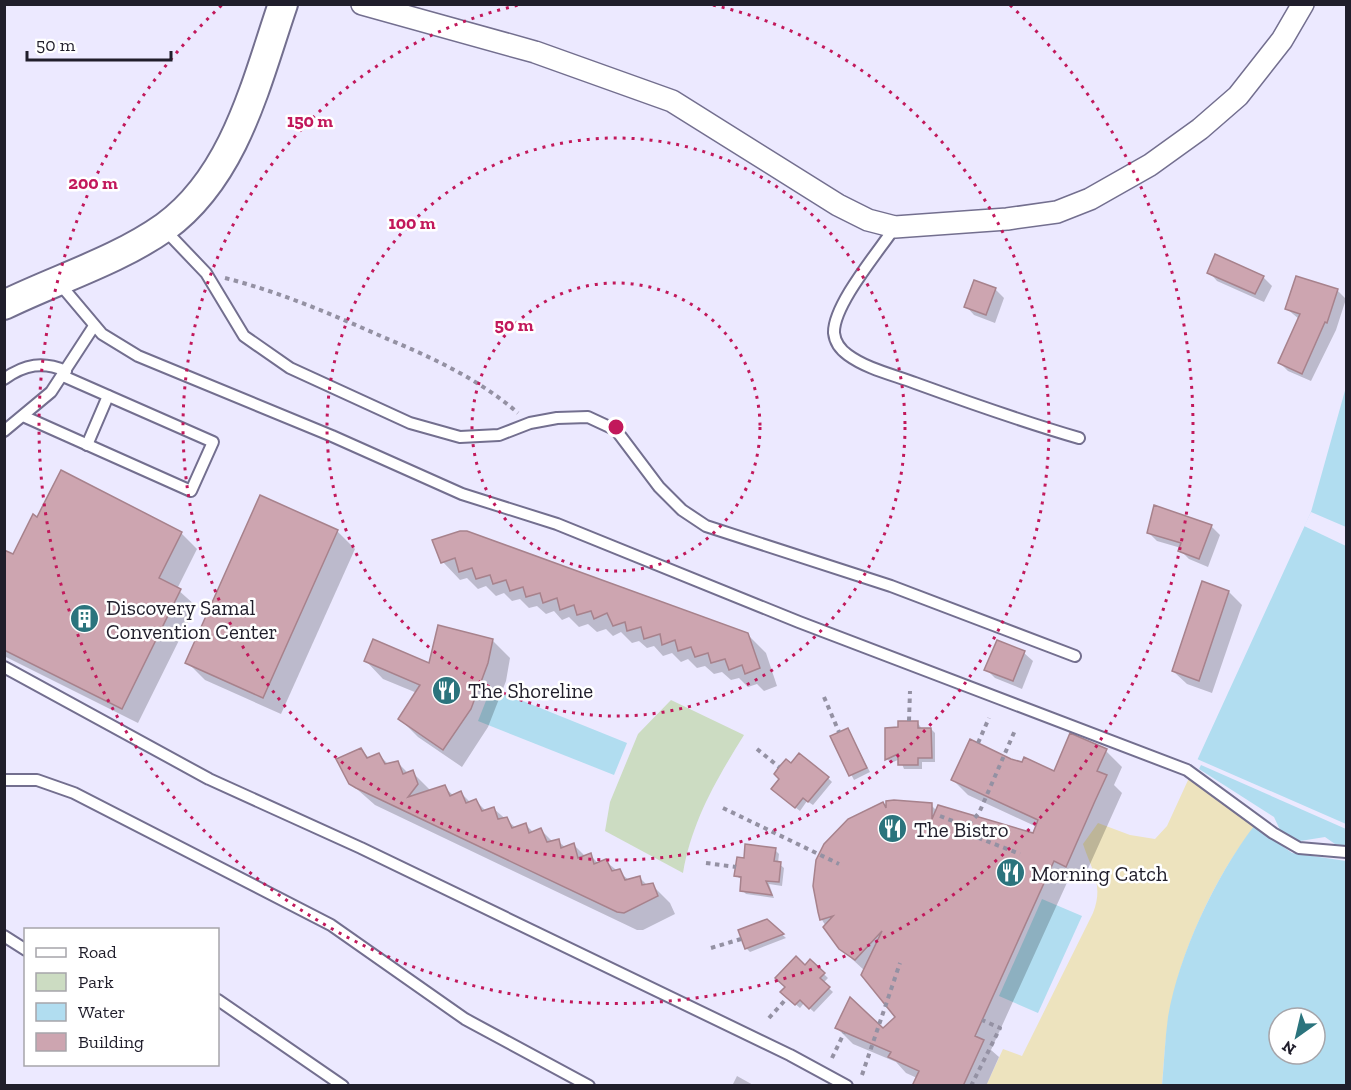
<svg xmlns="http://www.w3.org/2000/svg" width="1351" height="1090" font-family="'Zilla Slab',serif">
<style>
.green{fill:#ccdcc2}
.sand{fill:#ede3be}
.water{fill:#b1ddf0;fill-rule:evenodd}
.pier{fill:#ece9ff}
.shadow{fill:#0003}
.building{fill:#cda5b0;stroke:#a7828c;stroke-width:1.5}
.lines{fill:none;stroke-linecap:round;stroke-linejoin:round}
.service-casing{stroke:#736f8f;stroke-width:14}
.minor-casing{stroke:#736f8f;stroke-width:24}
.secondary-casing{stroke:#736f8f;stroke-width:32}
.path{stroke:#9491a3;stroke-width:4;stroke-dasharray:4.5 4.5;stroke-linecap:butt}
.service{stroke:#fff;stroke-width:10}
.minor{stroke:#fff;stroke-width:21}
.secondary{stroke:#fff;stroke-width:28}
.ring{fill:none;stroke:#c2185b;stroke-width:3;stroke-dasharray:3 6}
.labels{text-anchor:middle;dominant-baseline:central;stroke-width:5;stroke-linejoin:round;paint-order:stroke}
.poi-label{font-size:21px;fill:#201e2b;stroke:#fff;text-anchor:start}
.centre{fill:#c2185b;stroke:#fff;stroke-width:3}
.ring-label{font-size:18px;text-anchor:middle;font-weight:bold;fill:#c2185b;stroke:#fff;stroke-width:5;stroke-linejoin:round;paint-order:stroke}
</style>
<rect width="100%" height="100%" fill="#ece9ff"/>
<path class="green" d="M671,700L744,735C716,780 692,821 683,873L605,831L610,802L638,734Z"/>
<path class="sand" d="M1189,778L1255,826C1215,876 1179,954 1169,1017C1165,1039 1164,1063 1162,1085L986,1086L1003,1049L1022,1056L1093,913C1104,885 1092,871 1083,844L1098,823L1130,835L1155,839L1167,826Z"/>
<g class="water">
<path d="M1346,387V1085L1162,1086C1164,1063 1165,1039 1168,1017C1179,954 1215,877 1254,826L1189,778L1311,512ZM1279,1018H1315V1054H1279Z"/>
<path d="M491,688L627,743L614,775L478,721Z"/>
<path d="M1042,899L1082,916L1038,1013L999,996Z"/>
</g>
<g class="pier">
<path d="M1311,512L1346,527V546L1304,526Z"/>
<path d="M1197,759L1346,824V829L1201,765L1199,769L1274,817L1281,832L1294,842L1325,837L1335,844L1346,846V861L1292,853L1189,778Z"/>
</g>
<g class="shadow">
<path d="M1209,272L1263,277L1272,286L1264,302L1217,281Z"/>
<path d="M995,289L1004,298L995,323L974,315L966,306Z"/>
<path d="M1337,290L1346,299L1336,330L1311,381L1288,371L1279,362L1299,319L1287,309Z"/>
<path d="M62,472L181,533L197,549L177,589L196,606L138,723L4,656V551L14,556L38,519Z"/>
<path d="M1211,526L1220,535L1208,567L1189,559L1180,550L1181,548L1157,541L1148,532Z"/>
<path d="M337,531L355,549L281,714L205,680L187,662Z"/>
<path d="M434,541L747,634L766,653L777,686L764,691L757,684L748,687L739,678L731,680L722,672L714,674L705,666L697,668L688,659L681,662L672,653L663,656L654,646L647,648L639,641L632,643L621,632L613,636L606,629L597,632L588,624L579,627L569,617L562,620L554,611L546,614L537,606L529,608L520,599L512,601L504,593L496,596L486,586L478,589L467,578L460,580L443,562Z"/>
<path d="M1229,592L1242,605L1212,693L1187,684L1173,671Z"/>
<path d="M492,640L510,658L506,681L488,727L462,767L418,737L400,719L417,693L383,679L366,661L430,665Z"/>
<path d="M997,642L1024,653L1033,661L1022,689L995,678L986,669Z"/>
<path d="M917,722L922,729H931L935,733V762H922V769H904L900,759L891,763L887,759L886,729H900Z"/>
<path d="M848,729L870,772L854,780L832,737Z"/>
<path d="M361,750L369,758L379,755L389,765L398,763L408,773L412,772L430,790L444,787L454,796L461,793L471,803L476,801L486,811L494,809L516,828L525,824L534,833L541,830L553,842L558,841L566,848L574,845L586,857L590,855L599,864L605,861L629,880L640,878L647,885H652L670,903L675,914L643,930H637L375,805L350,783Z"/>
<path d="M1106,751L1122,767L1114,785L1122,793L1082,882L1070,876L991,1050L999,1057L986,1086H914L917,1078L906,1073L896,1062L853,1044L837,1028L883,1030L897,1017L865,971L840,948L822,920L816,900L849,820L874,806L883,804L888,809V803L909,801L931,805L937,811L1034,835L1037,827L968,795L952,779L1011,760L1054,773Z"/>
<path d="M792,765L828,778L832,782L813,805L807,801L800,811L777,793Z"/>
<path d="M775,850L779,854L778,863L784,868L782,886L769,884L774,898L746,894L742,890L743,880L736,876L745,859Z"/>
<path d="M767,921L786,938L750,952L746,948Z"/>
<path d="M810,961L828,978L823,983L833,992L814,1012L804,1003L800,1008L786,996Z"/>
<path d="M737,1076L755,1086H732Z"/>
</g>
<g class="building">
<path d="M1215,254L1264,276L1255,294L1207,273Z"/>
<path d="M1296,276L1338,289L1327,323L1325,322L1302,374L1278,363L1300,314L1285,309Z"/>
<path d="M974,280L996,288L986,315L964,307Z"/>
<path d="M61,470L182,532L159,578L181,589L122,709L4,650V550L13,554L33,514L37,517Z"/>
<path d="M260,495L338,530L263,698L185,663Z"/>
<path d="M1154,505L1212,525L1199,559L1178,551L1181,543L1147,533Z"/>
<path d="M460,531H467L748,633L760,668L745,674L742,665L729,670L725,659L711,663L708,653L695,657L691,647L678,651L675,640L662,645L660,634L644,639L641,627L627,631L625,622L613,626L607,613L594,619L591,611L577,615L574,605L560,610L557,598L543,603L540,593L526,597L523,587L510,591L506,580L493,584L490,575L476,579L472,568L459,572L455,558L441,563L432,540Z"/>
<path d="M1202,581L1229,591L1199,681L1172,671Z"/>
<path d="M438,625L493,639L488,663L471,709L443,750L398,719L420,685L364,661L373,639L429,663Z"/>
<path d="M997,640L1025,651L1013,681L984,670Z"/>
<path d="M898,721H918V728H931L932,758H918V765H898V754L885,760V728L898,727Z"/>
<path d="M848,728L867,768L849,776L830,736Z"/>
<path d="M1070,733L1107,749L1097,771L1107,775L1095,801L1066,867L1054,861L975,1036L984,1040L963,1086H912L919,1071L888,1057L891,1052L835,1028L850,997L883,1028L895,1017L861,975L882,931L855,960L839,949L823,927L833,916L820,920L818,912L813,886L816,860L824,844L848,819L883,802L886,808V801L894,800L932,803V819L938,805L1033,833L1038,820L951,780L970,739L1011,759L1022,762L1024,757L1054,771Z"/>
<path d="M361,748L367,758L379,753L385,764L398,761L403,774L413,770L418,784L408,797L445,785L450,796L461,791L466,803L476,799L482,811L494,807L498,819L507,817L512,828L526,823L529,833L541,828L547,842L559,839L561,848L574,843L578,858L591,853L594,864L606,859L612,871L620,869L625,880L640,876L642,885L653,883L658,896L624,913L617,912L356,788L349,784L336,759Z"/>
<path d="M799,753L829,777L808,802L803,798L795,808L771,789L779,779L774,774L779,767L786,759L791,763Z"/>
<path d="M745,844L776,848L774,861L781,862L779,882L766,881L772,895L740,891L741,877L734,876L737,857L744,858Z"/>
<path d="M767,919L784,934L745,949L738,930Z"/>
<path d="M796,956L805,965L810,959L825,973L820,978L830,987L809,1009L800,1000L795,1005L780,992L785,987L775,978Z"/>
</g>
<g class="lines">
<defs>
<g id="service">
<path d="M895,227C879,251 833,305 834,333C835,342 841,350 848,355C867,369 894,375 915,383C970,403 1024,422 1079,438"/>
<path d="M163,228L206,273L244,336L290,368L410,423L460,437L499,435L530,423L557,418L588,417L616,430L659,487L682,510L706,526L891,586L1075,656"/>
<path d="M59,283L102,334L138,356L332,436L462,494L557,524L799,622L1187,770L1273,833L1299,848L1346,852"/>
<path d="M4,379C25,364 43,361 66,371"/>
<path d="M23,416L191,491L213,442L63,376"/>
<path d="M4,431L51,392L94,326"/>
<path d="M87,445L108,396"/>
<path d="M4,667L209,779L361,848L790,1055L847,1086"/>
<path d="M4,780H37L74,793L331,925L465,1019L589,1086"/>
<path d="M4,936L26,950"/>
<path d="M218,1000L343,1086"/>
</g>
<path id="minor" d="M362,4L535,52L672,101L838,205L868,220L895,227L1007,219L1057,212L1090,199L1150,165L1200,129L1238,96L1282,40L1303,4"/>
<path id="secondary" d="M4,305C57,279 117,261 165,227C235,176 256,83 283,4"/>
</defs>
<use href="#service" class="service-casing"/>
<use href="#minor" class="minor-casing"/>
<use href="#secondary" class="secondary-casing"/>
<g class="path">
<path d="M225,278C280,292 331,314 383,337C431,357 479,379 518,413"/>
<path d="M824,697L839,732"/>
<path d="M909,721L910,691"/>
<path d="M978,743L989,718"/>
<path d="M757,749L779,767"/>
<path d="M723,808L839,864"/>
<path d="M940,816L958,823L966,833L1020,854"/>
<path d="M966,833L969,824L979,813L1016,728"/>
<path d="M706,863L736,867"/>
<path d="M711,948L741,939"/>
<path d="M769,1018L787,998"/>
<path d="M832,1058L844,1033"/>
<path d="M862,1075L900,963"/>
<path d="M971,1086L1000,1028L982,1020"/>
</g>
<use href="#service" class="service"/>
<use href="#minor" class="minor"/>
<use href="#secondary" class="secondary"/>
</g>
<g class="ring">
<circle cx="616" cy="427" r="144"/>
<circle cx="616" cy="427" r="289"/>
<path d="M713 5A433 433 0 1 1 519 5"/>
<path d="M1010 5A577 577 0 1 1 222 5"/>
</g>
<defs>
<symbol id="building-disc" viewBox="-11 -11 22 22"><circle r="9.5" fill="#2b747d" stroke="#fff"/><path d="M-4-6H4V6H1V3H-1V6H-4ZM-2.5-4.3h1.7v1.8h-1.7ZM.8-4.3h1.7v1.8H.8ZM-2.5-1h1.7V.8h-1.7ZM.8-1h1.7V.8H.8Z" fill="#fff"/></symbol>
<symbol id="restaurant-disc" viewBox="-11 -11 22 22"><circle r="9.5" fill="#2b747d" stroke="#fff"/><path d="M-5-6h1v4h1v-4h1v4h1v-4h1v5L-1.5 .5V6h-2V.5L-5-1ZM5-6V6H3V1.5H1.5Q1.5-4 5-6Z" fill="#fff"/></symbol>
</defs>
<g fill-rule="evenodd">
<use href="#building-disc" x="68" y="602" width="33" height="33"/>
<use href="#restaurant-disc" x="430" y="674" width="33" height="33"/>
<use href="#restaurant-disc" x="876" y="812" width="33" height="33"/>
<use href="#restaurant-disc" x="994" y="856" width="33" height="33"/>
</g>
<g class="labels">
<g class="poi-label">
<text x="106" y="607">Discovery Samal<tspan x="106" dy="24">Convention Center</tspan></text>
<text x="468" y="690">The Shoreline</text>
<text x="914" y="829">The Bistro</text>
<text x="1031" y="873">Morning Catch</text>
</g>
</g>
<circle cx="616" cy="427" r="9" class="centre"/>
<g class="ring-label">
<text x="310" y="127">150 m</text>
<text x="93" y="189">200 m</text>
<text x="412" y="229">100 m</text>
<text x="514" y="331">50 m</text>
</g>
<rect width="1351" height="1090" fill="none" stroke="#201e2b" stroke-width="12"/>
<rect x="24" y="928" width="195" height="138" fill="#ffffff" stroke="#a6a5aa" stroke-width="1.5"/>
<rect x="36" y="948" width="30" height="9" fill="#ffffff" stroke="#a6a5aa" stroke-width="1.5"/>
<text x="78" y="958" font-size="18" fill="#201e2b">Road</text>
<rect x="36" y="973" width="30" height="18" fill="#ccdcc2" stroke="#a6a5aa" stroke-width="1.5"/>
<text x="78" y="988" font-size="18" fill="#201e2b">Park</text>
<rect x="36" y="1003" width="30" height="18" fill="#b1ddf0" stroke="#a6a5aa" stroke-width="1.5"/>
<text x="78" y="1018" font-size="18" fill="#201e2b">Water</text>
<rect x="36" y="1033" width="30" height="18" fill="#cda5b0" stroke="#a6a5aa" stroke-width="1.5"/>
<text x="78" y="1048" font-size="18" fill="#201e2b">Building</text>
<g transform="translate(1297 1036) rotate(214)"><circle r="28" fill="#ffffff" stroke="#a6a5aa" stroke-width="1.5"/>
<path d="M0-4.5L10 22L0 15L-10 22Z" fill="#2b747d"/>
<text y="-9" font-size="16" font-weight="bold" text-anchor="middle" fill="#201e2b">N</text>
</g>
<path d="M27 51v9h144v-9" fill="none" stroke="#201e2b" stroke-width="3"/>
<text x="36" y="51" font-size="18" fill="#201e2b" stroke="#ffffff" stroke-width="4.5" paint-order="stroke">50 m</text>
</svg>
